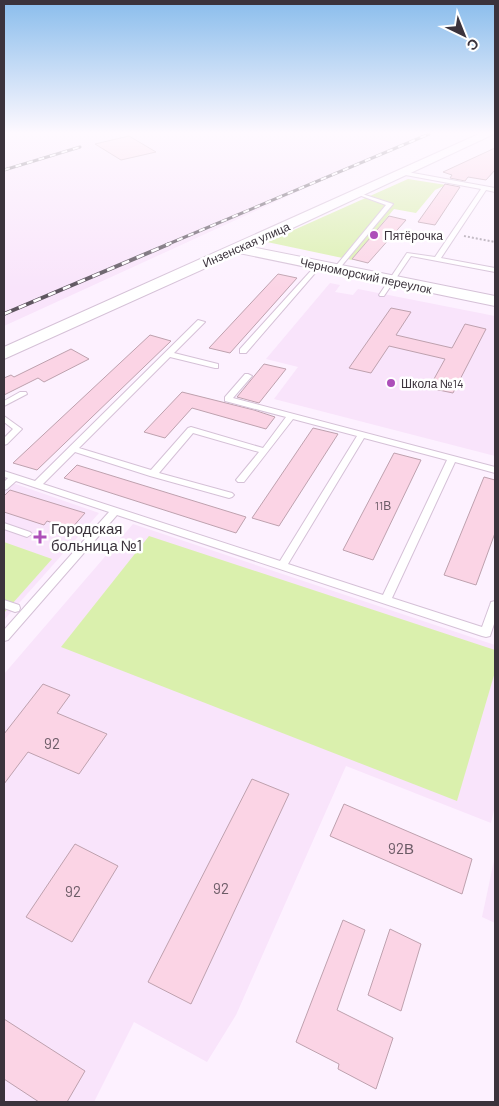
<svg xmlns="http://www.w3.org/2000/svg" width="499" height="1106" font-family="Barlow,sans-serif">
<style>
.built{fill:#f9e4fb}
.green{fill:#daf0ad}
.building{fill:#fbd4e5;stroke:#bea1ae}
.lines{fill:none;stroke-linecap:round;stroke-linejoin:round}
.service-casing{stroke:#d5c1d7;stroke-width:2}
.tertiary-casing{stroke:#d5c1d7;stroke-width:2}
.path{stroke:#a89eaa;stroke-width:2;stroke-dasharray:2 2;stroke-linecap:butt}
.service{fill:#fff;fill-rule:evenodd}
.tertiary{fill:#fff;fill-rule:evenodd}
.rail-far1-casing{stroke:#5f5660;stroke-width:3}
.rail-casing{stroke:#5f5660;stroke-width:4}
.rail-far1{stroke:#fff;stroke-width:2;stroke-dasharray:6;stroke-linecap:butt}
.rail{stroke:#fff;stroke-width:2.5;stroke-dasharray:8;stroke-linecap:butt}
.poi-dot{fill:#ad4fb9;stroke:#fff;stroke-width:2}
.labels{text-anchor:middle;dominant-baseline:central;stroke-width:5;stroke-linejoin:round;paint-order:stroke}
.far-poi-label{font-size:12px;fill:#3b333c;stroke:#fff;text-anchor:start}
.far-street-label{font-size:12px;fill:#3b333c;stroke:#fff}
.number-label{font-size:12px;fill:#6b5b66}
.poi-label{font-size:15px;fill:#3b333c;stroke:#fff;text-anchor:start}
.near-number-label{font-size:15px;fill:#6b5b66}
</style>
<rect width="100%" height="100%" fill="#fdf1ff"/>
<g class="built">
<path d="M4,134H424L4,326Z"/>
<path d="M330,283L340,285L335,292L353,295L358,289L495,316V456L274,399L298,367L266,359Z"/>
<path d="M4,480L99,513L4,620Z"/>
<path d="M133,524L495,645V806L491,823L346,766L236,1015L207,1062L134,1022L94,1102H4V674Z"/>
<path d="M495,856V923L482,917Z"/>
</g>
<g class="green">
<path d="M408,179L446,185L435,190L416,213L394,209L352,260L267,242Z"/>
<path d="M149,536L495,650V672L457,801L61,647Z"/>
<path d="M4,542L52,559L4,613Z"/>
</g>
<g class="building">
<path d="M129,136L156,152L121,160L95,144Z"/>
<path d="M495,148V170L486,180L468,177L465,181L450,178L452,175L443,172Z"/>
<path d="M445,184L460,187L435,225L418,222Z"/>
<path d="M389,216L406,220L368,263L352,259Z"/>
<path d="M278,274L297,278L230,353L209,348Z"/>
<path d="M391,308L411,312L396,335L452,348L465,324L486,329L453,393L429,388L445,359L389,346L371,373L349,368Z"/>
<path d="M150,335L171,341L37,470L13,463Z"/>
<path d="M71,349L89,359L44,382L38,378L4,395V378L11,375L14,377Z"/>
<path d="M264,364L286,369L259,403L237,397Z"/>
<path d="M182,392L254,410L275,417L266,429L192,408L165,438L144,432Z"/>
<path d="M313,428L338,434L279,526L252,518Z"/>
<path d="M394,453L421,460L373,560L343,550Z"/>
<path d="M77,465L246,517L236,533L64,478Z"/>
<path d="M484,477L495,480V533L476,585L444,575Z"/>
<path d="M10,490L85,513L71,529L47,521L44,525L4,512V496Z"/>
<path d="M43,684L70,695L57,713L107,734L79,774L28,752L4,784V734Z"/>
<path d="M252,779L289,794L191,1004L148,982Z"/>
<path d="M344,804L472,859L462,894L330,836Z"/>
<path d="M75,844L118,866L72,942L26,917Z"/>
<path d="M343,920L365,930L337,1010L393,1038L376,1089L338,1069L339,1064L296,1042Z"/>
<path d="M390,929L421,944L401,1011L368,995Z"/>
<path d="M4,1019L85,1071L67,1102H39L4,1079Z"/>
</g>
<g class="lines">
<defs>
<g id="service">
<path d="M402,171L495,188V192L486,190L441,258L495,268V272L411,256L384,296H380L379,295L407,253L435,257L481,189L400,174L399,173Z"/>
<path d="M356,192L393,204L339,269H335V267L386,205L356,194Z"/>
<path d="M317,264L322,265L246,353H240V349Z"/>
<path d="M198,320L205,322L174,353L218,364V368H215L170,357L79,448L151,470L188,428L191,427L263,448L286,417L225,401V397L245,374H248L252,376L233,398L495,467V473L455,462L392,598L482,627L490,605L491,602L495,601V621L490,636L486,637L482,636L117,515L8,640L4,641V630L109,512L16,481L7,489L4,490V482L8,478L4,477V471L35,481ZM293,419L357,436L280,561L43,484L75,452L150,476L229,498L232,497L234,495L232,493L159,473L193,433L259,452L236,480L238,482H244ZM364,438L447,460L383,595L288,564Z"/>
<path d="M20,392H26L27,394L4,406V401Z"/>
<path d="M4,416L22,429L7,444L4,445V438L13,429L4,422Z"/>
<path d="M4,523L30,532L32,534L27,537L4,529Z"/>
<path d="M4,600L19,605L20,608L19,611L15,612L4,608Z"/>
</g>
<path id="tertiary" d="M479,134H494L252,247L495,296V306L239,253L4,359V347Z"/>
</defs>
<use href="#service" class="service-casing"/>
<use href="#tertiary" class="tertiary-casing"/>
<path class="path" d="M464,236L495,242"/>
<use href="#service" class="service"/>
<use href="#tertiary" class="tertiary"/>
<defs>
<g id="rail-far1">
<path d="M4,170L80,147"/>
<path d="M166,245L429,134"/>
</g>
<path id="rail" d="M4,314L169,244"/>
</defs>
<use href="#rail-far1" class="rail-far1-casing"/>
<use href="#rail" class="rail-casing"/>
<use href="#rail-far1" class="rail-far1"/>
<use href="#rail" class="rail"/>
</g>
<linearGradient id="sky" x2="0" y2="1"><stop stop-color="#8abdec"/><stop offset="0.46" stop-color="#fef9ff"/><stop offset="1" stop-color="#fef9ff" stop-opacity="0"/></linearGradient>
<rect width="499" height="289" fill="url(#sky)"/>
<g class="poi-dot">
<circle cx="374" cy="235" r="5"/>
<circle cx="391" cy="383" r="5"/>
<path d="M37.5 529.5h5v5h5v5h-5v5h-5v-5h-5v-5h5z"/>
</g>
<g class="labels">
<g class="far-poi-label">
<text x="384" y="235">Пятёрочка</text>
<text x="401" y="383">Школа №14</text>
</g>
<g class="far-street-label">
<text transform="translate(246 244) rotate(-24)">Инзенская улица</text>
<text transform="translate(366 275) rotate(12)">Черноморский переулок</text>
</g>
<g class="number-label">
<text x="383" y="505">11В</text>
</g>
<g class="poi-label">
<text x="51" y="528">Городская<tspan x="51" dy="17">больница №1</tspan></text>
</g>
<g class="near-number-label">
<text x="52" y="743">92</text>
<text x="401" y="848">92В</text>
<text x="221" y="888">92</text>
<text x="73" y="891">92</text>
</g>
</g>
<rect width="499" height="1106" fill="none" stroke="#3b333c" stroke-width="10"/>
<g transform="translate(464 35) rotate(137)" stroke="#ffffff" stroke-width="4" paint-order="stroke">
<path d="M0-4L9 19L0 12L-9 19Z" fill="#3b333c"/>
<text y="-8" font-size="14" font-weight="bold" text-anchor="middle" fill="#3b333c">С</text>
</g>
</svg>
